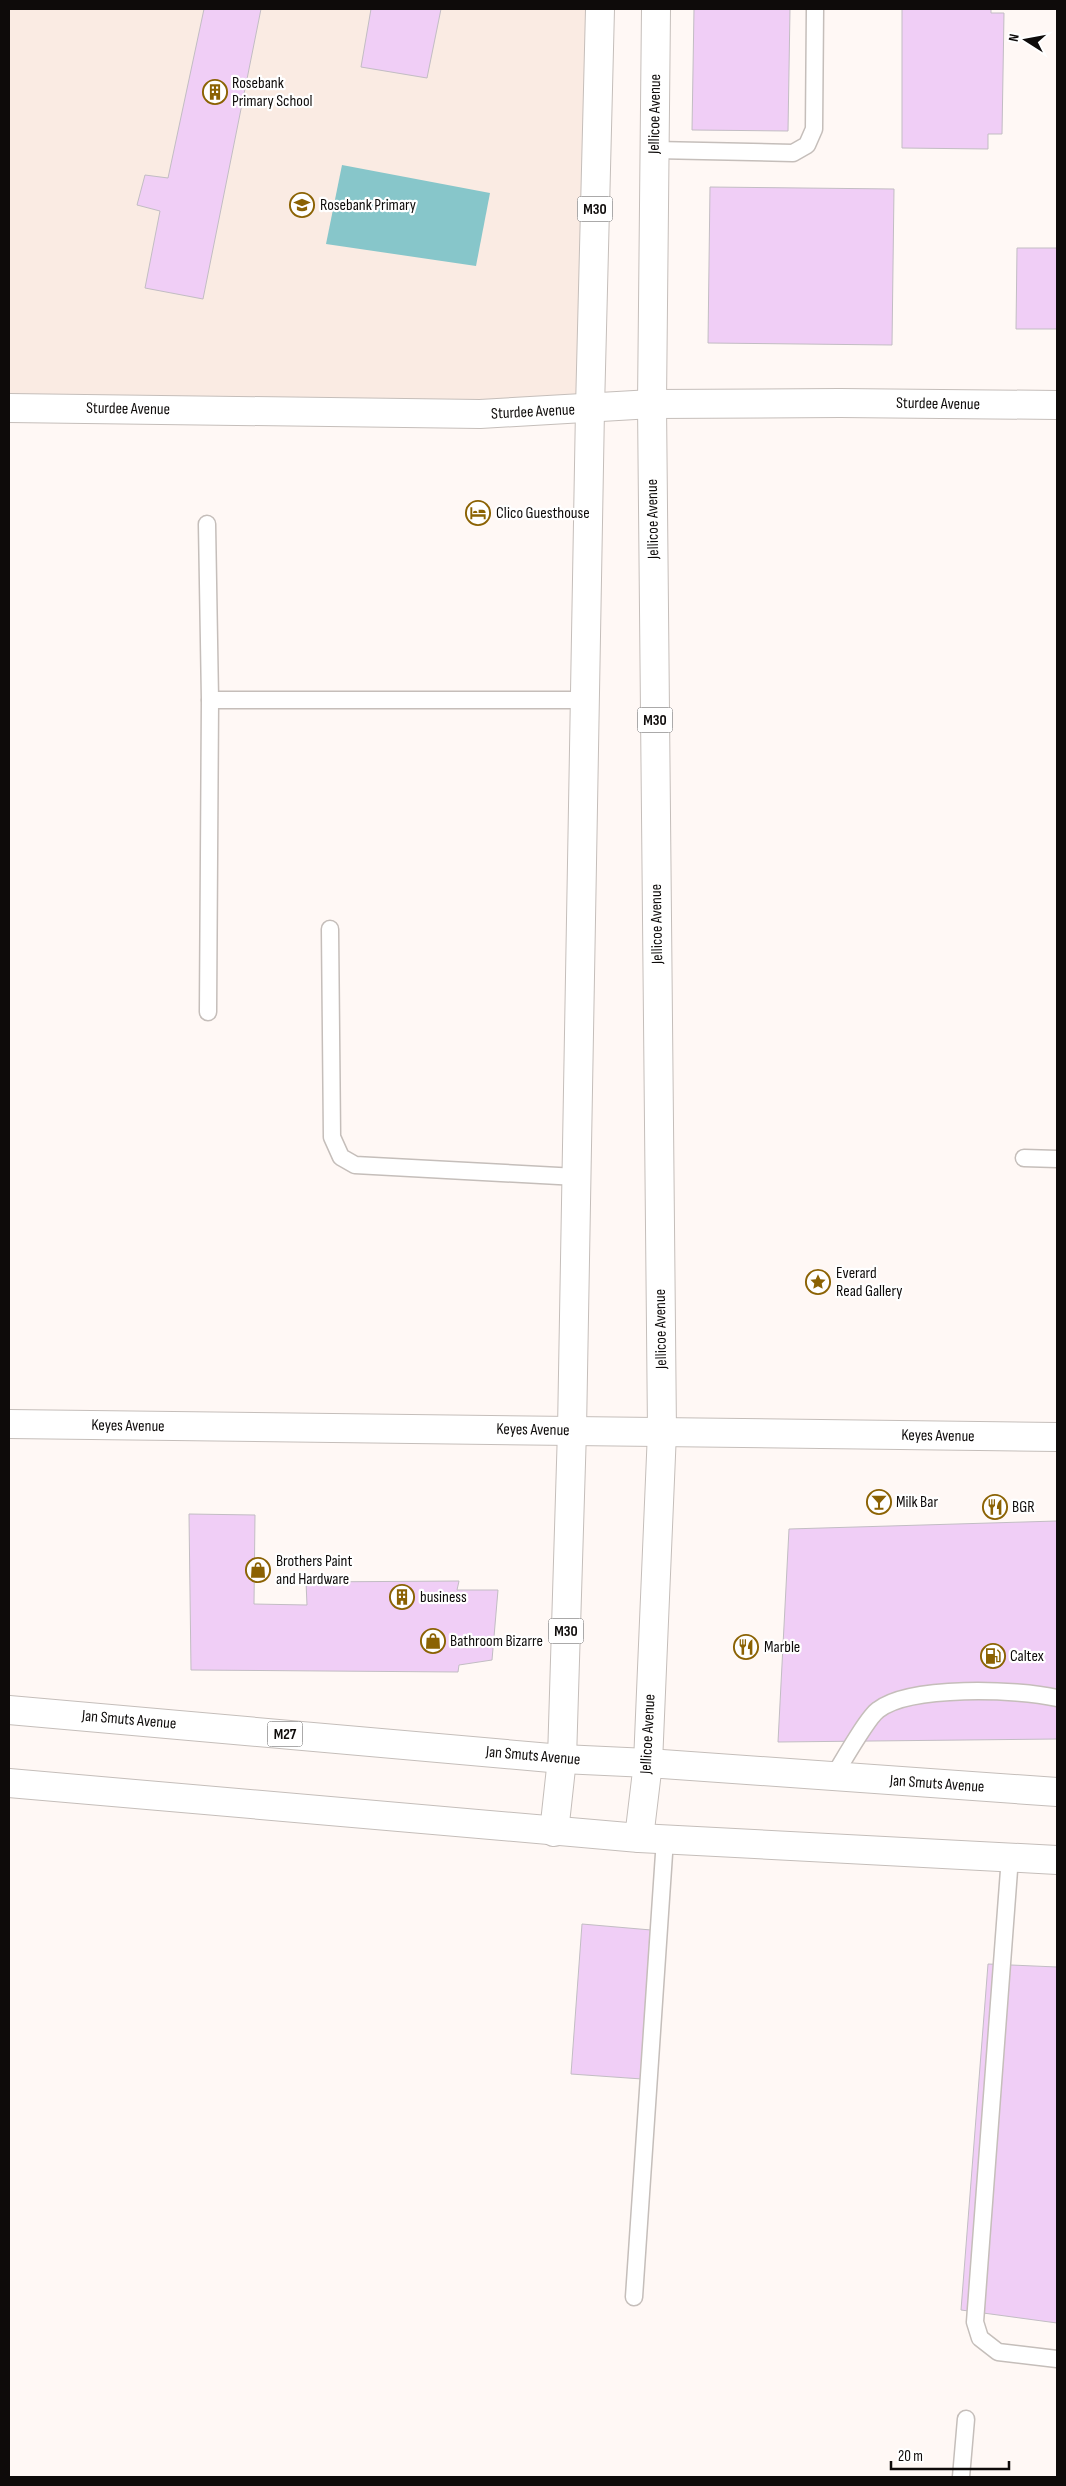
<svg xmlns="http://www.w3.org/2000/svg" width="1066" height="2486" font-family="'Sofia Sans Condensed',sans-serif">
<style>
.built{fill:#faebe3}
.water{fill:#87c6ca}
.building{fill:#f0cef6;stroke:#c2bdc3}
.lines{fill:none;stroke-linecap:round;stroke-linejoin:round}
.service-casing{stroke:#c5beba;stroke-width:19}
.minor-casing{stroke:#c5beba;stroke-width:30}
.secondary-casing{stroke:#c5beba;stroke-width:30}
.primary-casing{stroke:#c5beba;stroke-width:30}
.service{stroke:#fff;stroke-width:16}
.minor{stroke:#fff;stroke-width:28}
.secondary{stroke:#fff;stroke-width:28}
.primary{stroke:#fff;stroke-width:28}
.labels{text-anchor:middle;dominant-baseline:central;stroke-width:4.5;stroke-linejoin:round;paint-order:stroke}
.shield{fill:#fff;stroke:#565454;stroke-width:1}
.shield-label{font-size:15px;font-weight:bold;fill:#0e0b0a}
.poi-label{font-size:16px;fill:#0e0b0a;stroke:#fff;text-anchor:start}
.street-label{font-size:16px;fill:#0e0b0a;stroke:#fff}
</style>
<rect width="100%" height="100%" fill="#fff8f5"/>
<path class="built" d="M9,9H598L591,405L9,401Z"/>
<path class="water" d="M342,165L490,193L476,266L326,244Z"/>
<g class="building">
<path d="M204,9H261L203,299L145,288L160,211L137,205L145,175L168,178Z"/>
<path d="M371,9H441L427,78L361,67Z"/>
<path d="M694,9H790L788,131L692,130Z"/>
<path d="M902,9H991V13H1004L1002,134H988V149L902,148Z"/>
<path d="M710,187L894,189L892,345L708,343Z"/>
<path d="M1017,248H1057V329H1016Z"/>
<path d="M189,1514L255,1515L254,1604L307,1605L306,1582L459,1581L457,1590H498L492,1660L459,1665L458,1672L191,1670Z"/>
<path d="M1057,1521V1739L778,1742L789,1529Z"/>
<path d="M582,1924L651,1930L642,2079L571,2074Z"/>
<path d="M988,1964L1057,1967V2323L961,2310Z"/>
</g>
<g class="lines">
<defs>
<g id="service">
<path d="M655,150L793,153L807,145L814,129L815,9"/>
<path d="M207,524L210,700L208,1012"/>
<path d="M210,700H586"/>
<path d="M330,929L332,1137L341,1157L355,1165L577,1177"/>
<path d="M1024,1158L1057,1159"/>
<path d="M833,1777C842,1763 867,1718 878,1710C910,1685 1017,1689 1057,1698"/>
<path d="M1010,1857L975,2322L980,2338L998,2352L1057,2359"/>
<path d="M634,2297L665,1839"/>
<path d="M961,2477L966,2419"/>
</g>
<g id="minor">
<path d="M9,408L480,414L652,404L840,403L1057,405"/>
<path d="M9,1424L1057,1437"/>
</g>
<g id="secondary">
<path d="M648,1763L1057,1792"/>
<path d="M639,1838L1057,1860"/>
</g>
<g id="primary">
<path d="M9,1710L562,1759L648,1763"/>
<path d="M9,1783L639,1838L648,1763L662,1432L652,404L656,9"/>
<path d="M554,1832L562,1759L572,1430L590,409L600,9"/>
</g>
</defs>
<use href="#service" class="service-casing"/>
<use href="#minor" class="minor-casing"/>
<use href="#secondary" class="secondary-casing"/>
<use href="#primary" class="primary-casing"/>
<use href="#service" class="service"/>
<use href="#minor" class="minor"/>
<use href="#secondary" class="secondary"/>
<use href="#primary" class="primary"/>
</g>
<defs>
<symbol id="building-ring" viewBox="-11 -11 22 22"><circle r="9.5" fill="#fff" stroke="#8b6203" stroke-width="1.5"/><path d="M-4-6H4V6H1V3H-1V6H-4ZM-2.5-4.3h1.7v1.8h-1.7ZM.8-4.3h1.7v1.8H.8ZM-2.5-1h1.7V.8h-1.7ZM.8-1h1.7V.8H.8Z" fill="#8b6203"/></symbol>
<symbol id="school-ring" viewBox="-11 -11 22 22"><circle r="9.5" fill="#fff" stroke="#8b6203" stroke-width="1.5"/><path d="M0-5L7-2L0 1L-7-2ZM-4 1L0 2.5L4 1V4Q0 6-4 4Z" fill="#8b6203"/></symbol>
<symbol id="hotel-ring" viewBox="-11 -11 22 22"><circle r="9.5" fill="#fff" stroke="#8b6203" stroke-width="1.5"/><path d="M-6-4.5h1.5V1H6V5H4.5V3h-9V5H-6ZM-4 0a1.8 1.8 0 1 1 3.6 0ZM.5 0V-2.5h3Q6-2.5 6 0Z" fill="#8b6203"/></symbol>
<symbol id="sight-ring" viewBox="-11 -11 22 22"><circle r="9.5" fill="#fff" stroke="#8b6203" stroke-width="1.5"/><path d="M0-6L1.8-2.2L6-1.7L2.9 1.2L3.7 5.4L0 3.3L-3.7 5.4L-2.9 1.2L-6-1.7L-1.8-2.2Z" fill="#8b6203"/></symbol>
<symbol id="bar-ring" viewBox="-11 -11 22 22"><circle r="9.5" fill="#fff" stroke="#8b6203" stroke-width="1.5"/><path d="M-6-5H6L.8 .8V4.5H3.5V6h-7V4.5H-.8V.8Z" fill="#8b6203"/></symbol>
<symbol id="restaurant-ring" viewBox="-11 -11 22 22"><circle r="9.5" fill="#fff" stroke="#8b6203" stroke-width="1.5"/><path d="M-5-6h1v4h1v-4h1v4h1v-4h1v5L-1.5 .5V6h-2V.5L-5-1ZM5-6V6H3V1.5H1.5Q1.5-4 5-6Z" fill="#8b6203"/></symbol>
<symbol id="shop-ring" viewBox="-11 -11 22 22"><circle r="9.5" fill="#fff" stroke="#8b6203" stroke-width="1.5"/><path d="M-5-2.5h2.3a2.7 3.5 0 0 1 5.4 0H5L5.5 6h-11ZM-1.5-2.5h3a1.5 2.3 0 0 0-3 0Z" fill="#8b6203"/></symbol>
<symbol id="fuel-ring" viewBox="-11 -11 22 22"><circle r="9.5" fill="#fff" stroke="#8b6203" stroke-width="1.5"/><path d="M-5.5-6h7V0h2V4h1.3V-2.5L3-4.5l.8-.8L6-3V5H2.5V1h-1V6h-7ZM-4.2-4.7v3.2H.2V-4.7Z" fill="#8b6203"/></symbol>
</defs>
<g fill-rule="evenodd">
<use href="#building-ring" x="201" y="78" width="28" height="28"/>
<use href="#school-ring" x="288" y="191" width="28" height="28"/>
<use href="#hotel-ring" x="464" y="499" width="28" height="28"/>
<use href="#sight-ring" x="804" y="1268" width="28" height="28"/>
<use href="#bar-ring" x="865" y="1488" width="28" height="28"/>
<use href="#restaurant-ring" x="981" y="1493" width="28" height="28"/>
<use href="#shop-ring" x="244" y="1556" width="28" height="28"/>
<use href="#building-ring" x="388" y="1583" width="28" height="28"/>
<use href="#shop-ring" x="419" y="1627" width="28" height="28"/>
<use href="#restaurant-ring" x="732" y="1633" width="28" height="28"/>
<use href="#fuel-ring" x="979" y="1642" width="28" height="28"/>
</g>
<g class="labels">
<g class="shield">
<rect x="577.5" y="196.5" width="35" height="25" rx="4"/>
<rect x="637.5" y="707.5" width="35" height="25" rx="4"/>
<rect x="548.5" y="1618.5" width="35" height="25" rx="4"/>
<rect x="267.5" y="1721.5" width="35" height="25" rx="4"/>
</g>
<g class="shield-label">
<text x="595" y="209">M30</text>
<text x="655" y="720">M30</text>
<text x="566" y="1631">M30</text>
<text x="285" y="1734">M27</text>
</g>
<g class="poi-label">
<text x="232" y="83">Rosebank<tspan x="232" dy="18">Primary School</tspan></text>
<text x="320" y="205">Rosebank Primary</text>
<text x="496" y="513">Clico Guesthouse</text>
<text x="836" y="1273">Everard<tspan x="836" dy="18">Read Gallery</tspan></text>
<text x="896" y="1502">Milk Bar</text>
<text x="1012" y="1507">BGR</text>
<text x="276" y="1561">Brothers Paint<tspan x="276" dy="18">and Hardware</tspan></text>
<text x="420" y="1597">business</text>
<text x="450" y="1641">Bathroom Bizarre</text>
<text x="764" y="1647">Marble</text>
<text x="1010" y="1656">Caltex</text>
</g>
<g class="street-label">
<text transform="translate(655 114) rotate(-89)">Jellicoe Avenue</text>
<text transform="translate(938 404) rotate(1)">Sturdee Avenue</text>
<text transform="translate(128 409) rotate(1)">Sturdee Avenue</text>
<text transform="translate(533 412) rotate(-3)">Sturdee Avenue</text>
<text transform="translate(653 519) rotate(-91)">Jellicoe Avenue</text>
<text transform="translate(657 924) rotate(-91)">Jellicoe Avenue</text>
<text transform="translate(661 1329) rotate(-91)">Jellicoe Avenue</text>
<text transform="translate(128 1426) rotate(1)">Keyes Avenue</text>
<text transform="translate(533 1430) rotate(1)">Keyes Avenue</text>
<text transform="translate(938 1436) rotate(1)">Keyes Avenue</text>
<text transform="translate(129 1720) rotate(5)">Jan Smuts Avenue</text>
<text transform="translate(648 1734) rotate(-87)">Jellicoe Avenue</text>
<text transform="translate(533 1756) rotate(5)">Jan Smuts Avenue</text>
<text transform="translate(937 1784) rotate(4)">Jan Smuts Avenue</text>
</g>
</g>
<rect width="1066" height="2486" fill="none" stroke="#0e0b0a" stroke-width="20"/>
<g transform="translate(1026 40) rotate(281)" stroke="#ffffff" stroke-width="4" paint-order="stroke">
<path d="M0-4L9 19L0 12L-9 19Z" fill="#0e0b0a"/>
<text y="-8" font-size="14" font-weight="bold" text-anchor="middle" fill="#0e0b0a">N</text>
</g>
<path d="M891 2461v8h118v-8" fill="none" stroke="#0e0b0a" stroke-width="2.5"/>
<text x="898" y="2461" font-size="15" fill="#0e0b0a" stroke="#ffffff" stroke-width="4" paint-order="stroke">20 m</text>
</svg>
